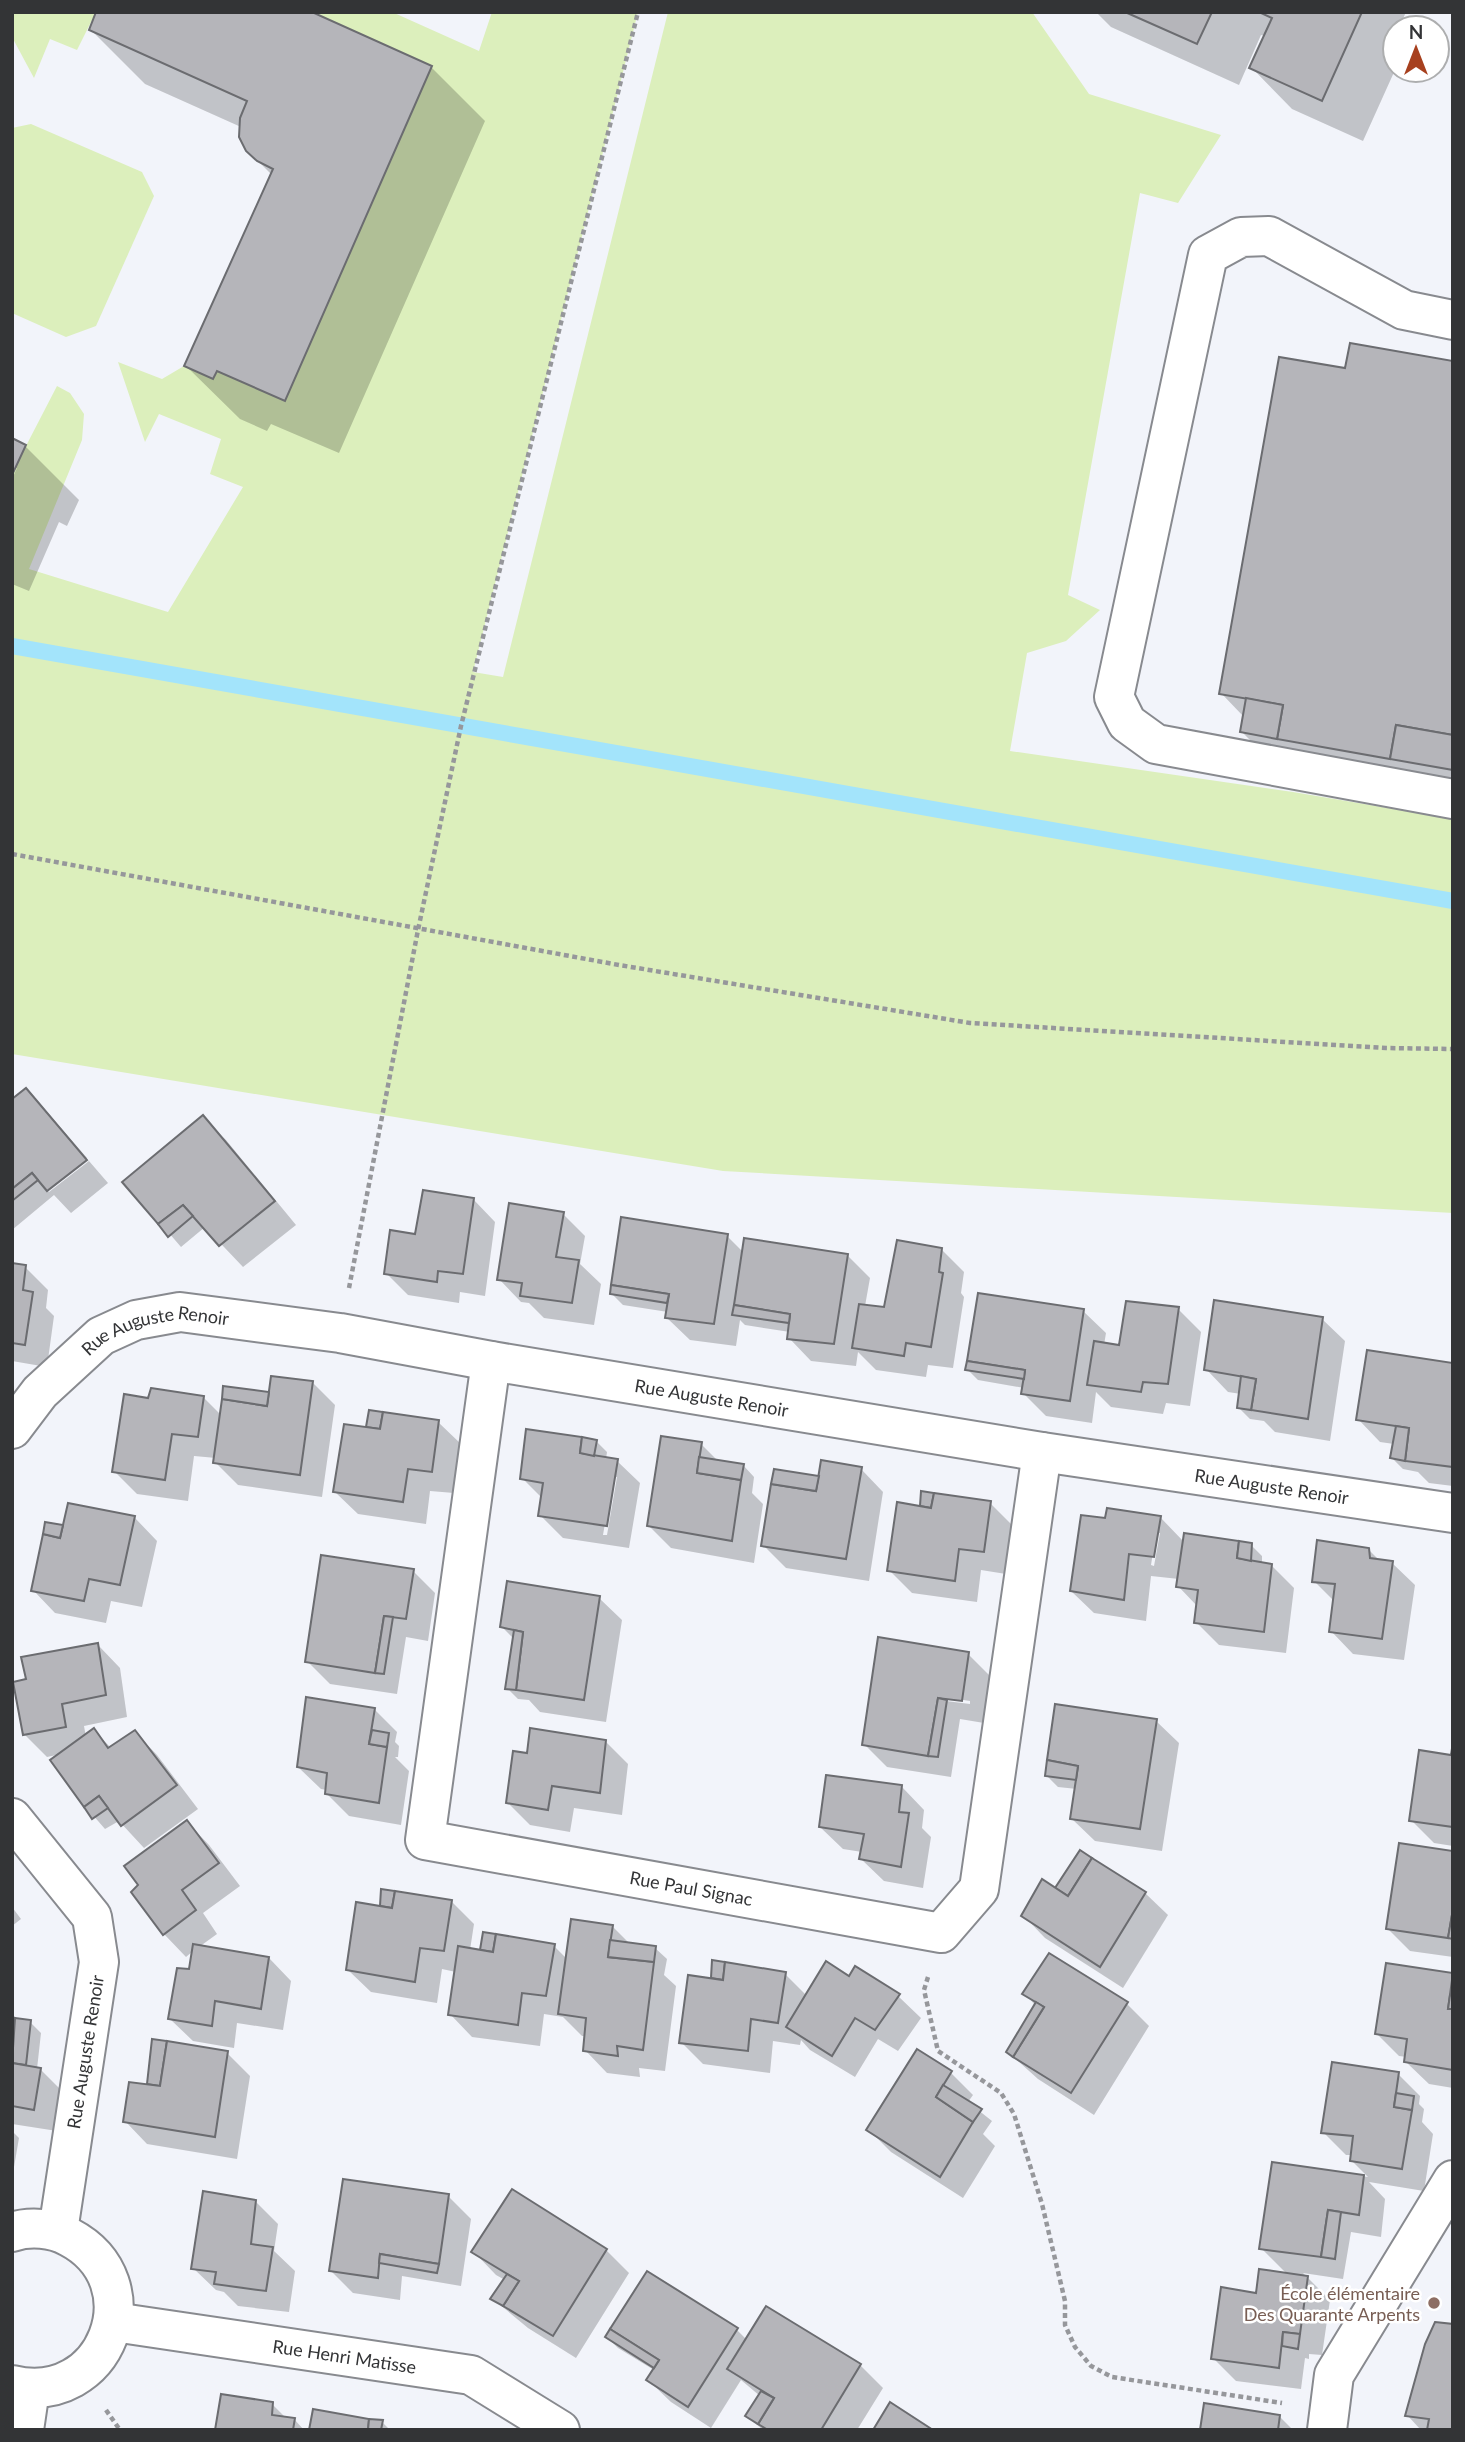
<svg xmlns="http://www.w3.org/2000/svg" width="1465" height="2442" font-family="Lato,sans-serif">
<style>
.green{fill:#dcefbc}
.shadow{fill:#0003;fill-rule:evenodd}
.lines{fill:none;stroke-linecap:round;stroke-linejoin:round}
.stream{stroke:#a3e4fb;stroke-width:16}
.building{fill:#b5b5ba;stroke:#6b6c70;stroke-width:2}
.minor-casing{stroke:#888a8f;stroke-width:42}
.path{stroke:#96979b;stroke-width:4.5;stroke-dasharray:5 3.5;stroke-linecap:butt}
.minor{stroke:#fff;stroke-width:38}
.education-dot{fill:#8d6e63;stroke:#fff;stroke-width:2.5}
.labels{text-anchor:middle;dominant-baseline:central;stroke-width:5;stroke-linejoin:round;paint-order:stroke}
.street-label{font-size:18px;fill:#333436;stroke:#fff}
.education-label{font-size:18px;fill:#785e54;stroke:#fff;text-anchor:end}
</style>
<rect width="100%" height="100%" fill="#f2f4fa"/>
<g class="green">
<path d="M12,12H96L77,50L50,39L34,78L12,37Z"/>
<path d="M312,12H392L479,51L492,12H638L473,672L503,677L668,12H1032L1089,94L1221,135L1178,203L1140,193L1068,595L1100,610L1066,641L1027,653L1010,751L1293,792L1453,819V1213L723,1171L12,1054V473L57,386L70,393L84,414L82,440L29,569L168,612L243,487L210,474L221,439L159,414L145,442L118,362L162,379L184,366L213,378L217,371L285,401L432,66Z"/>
<path d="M31,124L142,172L154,196L96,326L66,337L12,313V128Z"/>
</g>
<g class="shadow">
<path d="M1096,12H1406L1399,28H1395V70L1363,141L1292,109L1251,67L1265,36L1261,35L1239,85L1111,27Z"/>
<path d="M91,30L431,67L485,121L339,453L271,424L267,431L240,419L186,366L272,175L247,150L241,127L145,84Z"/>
<path d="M1453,363V779L1449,778L1443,812L1253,743L1242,732L1244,717L1221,693L1346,370Z"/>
<path d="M25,446L79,500L67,526L59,522L29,591L12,584V479L17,468H13Z"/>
<path d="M26,1090L48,1113L87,1158L47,1190L49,1192L89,1161L108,1183L71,1213L54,1195L12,1230V1101Z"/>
<path d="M203,1118L226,1140L296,1225L243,1267L205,1227L181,1247L125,1182Z"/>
<path d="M473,1199L495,1222L485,1296L460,1292L459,1303L408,1295L386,1273L417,1236Z"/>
<path d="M563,1214L585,1236L580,1264L601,1284L594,1325L544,1318L529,1303L521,1302L499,1279Z"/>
<path d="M727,1236L744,1253L847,1255L870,1278L865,1306L885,1308L941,1249L964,1272L961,1293L964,1297L953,1368L928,1365L926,1377L876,1370L858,1352L856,1366L811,1361L789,1338L790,1332L745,1325L740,1320L736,1346L690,1340L667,1318L668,1312L623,1305L611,1293Z"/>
<path d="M12,1265L25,1267L48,1290L46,1308L54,1316L47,1367L12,1361Z"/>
<path d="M1178,1309L1201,1332L1190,1406L1166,1403L1163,1414L1111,1407L1096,1392L1092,1423L1046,1416L1023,1393L1024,1388L978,1380L967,1369L1083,1311L1106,1333L1104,1345L1121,1347Z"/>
<path d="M1322,1319L1345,1341L1330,1441L1275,1432L1264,1421L1250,1419L1239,1408L1241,1394L1228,1392L1206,1369Z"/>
<path d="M1453,1365V1486L1429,1483L1418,1472L1403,1469L1392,1458L1394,1444L1380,1442L1358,1419Z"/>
<path d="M312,1382L335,1405L322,1497L238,1485L215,1462L216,1458L194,1456L188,1501L137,1494L114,1471L150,1400L204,1398L221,1415L270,1394Z"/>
<path d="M370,1412L438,1422L461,1444L454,1493L430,1491L426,1524L358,1514L335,1492L368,1429Z"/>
<path d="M596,1441L607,1452L606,1459L617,1461L640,1483L629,1548L563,1538L540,1515L543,1499L522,1478ZM613,1477H617L607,1535H603Z"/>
<path d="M701,1444L718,1461L743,1465L754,1477L752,1493L763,1504L754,1563L671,1548L649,1526Z"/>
<path d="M861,1469L883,1492L869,1581L786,1568L763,1545L820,1478Z"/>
<path d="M990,1503L1013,1526L1006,1574L981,1570L977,1602L912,1593L889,1570L925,1508L921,1505Z"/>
<path d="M1160,1517L1184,1542L1251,1545L1262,1556V1564L1271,1565L1294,1588L1286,1653L1219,1645L1196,1622L1198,1607L1178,1586L1179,1579L1151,1576L1146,1621L1094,1613L1071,1591L1107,1520ZM1156,1533H1160L1154,1566L1151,1565Z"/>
<path d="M135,1518L157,1541L142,1607L111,1601L106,1623L55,1613L33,1590Z"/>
<path d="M1368,1549L1380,1561L1392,1563L1415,1585L1404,1660L1353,1654L1331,1631L1335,1602L1314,1581Z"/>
<path d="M413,1571L435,1593L428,1641L406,1637L397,1694L330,1684L307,1661Z"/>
<path d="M599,1598L622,1620L606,1722L540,1712L529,1700L518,1699L507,1688L515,1640L502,1627Z"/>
<path d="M98,1645L120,1668L127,1717L84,1726L86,1737L94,1730L111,1748L135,1732L157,1755L198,1809L144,1848L119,1821L105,1829L85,1806L61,1754L47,1757L24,1734L28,1680Z"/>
<path d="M968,1654L990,1676L984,1723L960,1719L951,1777L887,1767L864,1744ZM930,1695L970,1701V1704L938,1700Z"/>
<path d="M374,1709L397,1732L395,1742L399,1746L398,1757H395L409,1771L401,1825L349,1816L327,1794V1790L321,1789L298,1767Z"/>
<path d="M1156,1721L1179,1743L1162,1851L1095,1841L1072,1819L1077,1789L1058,1787L1047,1776Z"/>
<path d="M605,1741L628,1764L622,1815L574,1808L570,1832L530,1825L508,1803L528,1755Z"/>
<path d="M1453,1752V1846L1434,1843L1411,1820Z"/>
<path d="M902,1787L924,1810L922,1828L931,1837L923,1888L884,1881L861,1859L862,1852L843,1849L820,1827Z"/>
<path d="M187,1822L209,1845L240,1886L203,1913L217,1934L199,1947L269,1958L291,1981L283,2030L237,2023L234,2048L193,2041L170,2019L190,1971L193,1951L186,1957L164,1934Z"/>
<path d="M1453,1852V1957L1410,1951L1387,1928Z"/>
<path d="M1145,1893L1168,1915L1123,1988L1045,1938L1023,1915Z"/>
<path d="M451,1901L474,1924L470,1950L486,1953L554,1946L567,1959L612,1926L630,1944L655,1948L667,1959L664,1975L676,1986L665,2071L639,2068L640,2077L607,2073L585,2050L586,2036H582L563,2017L544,2014L540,2046L472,2037L450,2014L456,1972L442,1969L437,2003L371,1992L348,1970L381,1908Z"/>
<path d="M12,1907L21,1919L12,1926Z"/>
<path d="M1049,1956L1127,2004L1149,2026L1094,2115L1038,2079L1008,2052L1036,2006L1025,1994Z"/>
<path d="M785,1974L807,1996L850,1978L898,1996L921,2018L898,2051L878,2039L855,2077L810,2050L801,2040L800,2045L773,2041L770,2073L703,2064L681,2042L716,1981L713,1978Z"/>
<path d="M1452,1975H1453V2088L1429,2084L1406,2062L1407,2057L1399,2056L1377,2034Z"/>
<path d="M12,2019L30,2022L41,2033L37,2069H40L63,2092L57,2131L12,2124Z"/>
<path d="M227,2053L250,2076L237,2159L147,2144L125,2121L152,2087L148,2083Z"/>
<path d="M950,2072L973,2095L968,2102L992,2121L983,2134L995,2146L963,2198L891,2152L869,2130Z"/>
<path d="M1398,2074L1420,2096L1419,2104L1424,2109L1422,2122L1433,2134L1424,2191L1369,2182L1385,2199L1381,2237L1351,2232L1343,2279L1303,2273L1330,2300L1322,2355L1309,2354V2359L1305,2358L1301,2389L1236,2381L1213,2358L1257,2295L1287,2274L1261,2248L1274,2164L1368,2177L1352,2161L1353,2155H1346L1323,2132Z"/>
<path d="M12,2131L19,2138L14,2167H12Z"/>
<path d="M448,2196L471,2219L461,2286L402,2276L400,2300L353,2293L331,2271Z"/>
<path d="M255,2201L278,2224L274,2251L295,2271L289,2312L238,2306L224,2292L216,2290L193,2268Z"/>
<path d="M606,2250L629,2273L576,2358L528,2328L493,2299L505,2280L496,2275L474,2252Z"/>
<path d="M648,2274L737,2330L747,2340L860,2365L883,2388L857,2430H763L747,2416L760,2396L741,2380L711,2428L671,2402L648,2380L654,2370L618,2348L607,2337Z"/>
<path d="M1453,2326V2430H1421L1407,2415Z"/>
<path d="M272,2404L286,2418L294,2419L304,2430H217Z"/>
<path d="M1280,2417L1293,2430H1202Z"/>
<path d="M382,2422L390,2430H311Z"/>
</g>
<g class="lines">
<path class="stream" d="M12,646L1453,901"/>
</g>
<g class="building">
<path d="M96,12H312L432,66L285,401L217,371L213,379L184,366L273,169L257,161L246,151L239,137L240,118L247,101L89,30Z"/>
<path d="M1125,12H1212L1197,44Z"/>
<path d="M1259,12H1362L1322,101L1249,68L1272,18Z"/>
<path d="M1350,343L1453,361V735L1396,725L1390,759L1277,739L1283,705L1219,694L1279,357L1345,368Z"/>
<path d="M12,438L26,445L13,473H12Z"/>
<path d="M1246,698L1283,705L1277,739L1240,732Z"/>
<path d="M1396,725L1453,735V770L1390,759Z"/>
<path d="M26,1088L87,1160L47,1191L32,1173L12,1189V1099Z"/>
<path d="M203,1115L275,1201L219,1246L183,1205L158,1224L122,1182Z"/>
<path d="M32,1173L38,1180L12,1201V1189Z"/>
<path d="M423,1190L474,1198L463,1274L438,1271L437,1282L384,1274L390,1230L415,1234Z"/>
<path d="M509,1203L564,1212L556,1257L579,1260L572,1303L520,1296L522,1283L497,1280Z"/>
<path d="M183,1205L193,1216L168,1237L158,1224Z"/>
<path d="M621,1217L728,1234L714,1324L665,1318L669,1294L611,1285Z"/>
<path d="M744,1238L848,1254L834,1344L787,1339L790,1314L734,1305Z"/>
<path d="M897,1240L942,1248L939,1272L943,1273L931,1347L906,1343L904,1356L852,1348L859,1304L884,1307Z"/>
<path d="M12,1263L26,1265L23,1290L33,1292L25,1345L12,1343Z"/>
<path d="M611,1285L669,1294L667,1303L610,1294Z"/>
<path d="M978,1293L1084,1309L1070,1401L1021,1394L1025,1370L967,1361Z"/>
<path d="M1214,1300L1323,1317L1308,1419L1251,1410L1256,1379L1204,1370Z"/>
<path d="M1126,1301L1179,1307L1168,1384L1143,1382L1141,1392L1087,1385L1094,1341L1119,1345Z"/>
<path d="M734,1305L790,1314L789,1323L732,1315Z"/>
<path d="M1367,1350L1453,1363V1467L1405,1461L1409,1428L1356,1420Z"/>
<path d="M967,1361L1025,1370L1024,1379L965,1370Z"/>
<path d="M271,1376L313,1381L300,1475L213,1463L222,1399L267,1406Z"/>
<path d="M1241,1376L1256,1379L1251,1410L1237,1408Z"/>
<path d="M223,1386L269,1392L267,1406L222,1399Z"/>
<path d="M151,1388L204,1396L198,1437L172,1434L165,1480L112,1472L124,1394L148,1398Z"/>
<path d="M369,1410L383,1412L380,1429L366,1427Z"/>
<path d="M383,1412L439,1420L432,1472L408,1469L403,1502L333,1492L344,1424L380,1429Z"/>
<path d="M1396,1426L1409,1428L1405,1461L1390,1458Z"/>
<path d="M526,1429L582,1437L580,1453L618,1459L607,1526L538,1516L543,1483L520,1479Z"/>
<path d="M661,1436L702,1442L697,1473L741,1480L732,1541L647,1526Z"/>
<path d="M582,1437L597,1440L594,1456L580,1453Z"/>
<path d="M699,1457L744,1464L741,1480L697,1473Z"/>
<path d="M821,1460L862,1467L846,1559L761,1546L771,1484L816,1491Z"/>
<path d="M774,1469L819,1476L816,1491L771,1484Z"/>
<path d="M921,1491L934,1493L931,1508L920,1506Z"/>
<path d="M934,1493L991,1501L984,1552L959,1549L955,1581L887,1571L897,1502L931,1508Z"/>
<path d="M68,1503L135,1516L120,1585L89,1579L84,1601L31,1591L43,1534L60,1538Z"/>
<path d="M1107,1508L1161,1516L1154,1557L1129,1554L1124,1600L1070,1591L1081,1515L1105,1518Z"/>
<path d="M45,1522L63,1525L60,1538L43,1534Z"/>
<path d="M1184,1533L1239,1541L1237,1558L1272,1564L1264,1632L1194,1623L1198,1590L1176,1587Z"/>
<path d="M1317,1540L1369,1548L1370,1558L1393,1561L1382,1639L1329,1632L1335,1584L1312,1582Z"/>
<path d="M1239,1541L1252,1543L1251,1561L1237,1558Z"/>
<path d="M321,1555L414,1569L406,1619L384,1616L375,1673L305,1662Z"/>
<path d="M507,1581L600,1596L584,1700L516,1690L523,1632L500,1627Z"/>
<path d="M384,1616L393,1617L384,1674L375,1673Z"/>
<path d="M514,1630L523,1632L516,1690L505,1689Z"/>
<path d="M878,1637L969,1652L962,1701L938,1698L928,1756L862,1745Z"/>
<path d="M98,1643L106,1695L62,1704L66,1727L23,1735L13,1682L26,1679L21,1657Z"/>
<path d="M306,1697L375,1708L369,1744L387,1747L379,1803L325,1794L327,1773L297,1767Z"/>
<path d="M938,1698L947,1700L938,1757L928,1756Z"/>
<path d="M1055,1704L1157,1719L1140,1829L1070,1819L1078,1766L1047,1760Z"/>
<path d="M94,1728L108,1748L135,1730L177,1785L121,1826L99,1796L84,1807L50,1760Z"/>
<path d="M530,1728L606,1740L600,1793L552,1786L548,1810L506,1803L513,1751L527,1753Z"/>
<path d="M372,1730L389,1733L387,1747L369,1744Z"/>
<path d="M1453,1742V1827L1409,1821L1419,1750L1451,1755Z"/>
<path d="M1047,1760L1078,1766L1076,1780L1045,1776Z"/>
<path d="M826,1775L902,1785L899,1812L909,1813L901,1867L859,1859L864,1834L819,1827Z"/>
<path d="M99,1796L108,1808L92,1819L84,1807Z"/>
<path d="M187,1820L219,1863L182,1890L196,1910L163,1935L131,1892L138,1885L124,1866Z"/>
<path d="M1399,1843L1453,1851V1909L1448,1938L1386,1929Z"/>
<path d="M1080,1850L1092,1858L1068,1896L1055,1888Z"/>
<path d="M1092,1858L1146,1892L1100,1967L1021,1916L1042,1879L1068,1896Z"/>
<path d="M381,1889L395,1891L392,1908L380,1906Z"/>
<path d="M395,1891L452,1900L444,1951L420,1948L415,1982L346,1970L356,1902L392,1908Z"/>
<path d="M1453,1909V1939L1448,1938Z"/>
<path d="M571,1919L613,1925L608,1957L654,1962L643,2050L617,2046L618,2056L583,2051L586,2018L558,2014Z"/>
<path d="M483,1932L496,1934L493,1952L480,1950Z"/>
<path d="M496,1934L555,1944L546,1996L522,1993L518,2025L448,2015L458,1946L493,1952Z"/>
<path d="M610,1940L656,1946L654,1962L608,1957Z"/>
<path d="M193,1944L269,1957L261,2009L215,2001L212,2026L168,2019L177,1968L189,1969Z"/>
<path d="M1049,1953L1128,2002L1071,2093L1013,2057L1044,2007L1022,1994Z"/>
<path d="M712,1960L725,1962L723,1980L711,1978Z"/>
<path d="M826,1961L849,1976L855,1966L900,1994L875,2030L855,2018L832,2056L786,2027Z"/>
<path d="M725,1962L786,1972L778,2023L751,2019L748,2051L679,2043L688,1975L723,1980Z"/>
<path d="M1386,1963L1453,1973L1448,2009H1453V2070L1404,2062L1407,2039L1375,2034Z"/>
<path d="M1450,1995L1453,1996V2009H1448Z"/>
<path d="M1036,2002L1044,2007L1013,2057L1006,2052Z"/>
<path d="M12,2017L15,2018L12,2049Z"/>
<path d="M15,2018L31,2020L26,2065L12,2063Z"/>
<path d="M152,2039L167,2041L160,2086L147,2084Z"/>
<path d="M167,2041L228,2051L215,2137L123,2122L129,2082L160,2086Z"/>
<path d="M917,2049L952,2071L936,2097L973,2122L940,2177L866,2130Z"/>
<path d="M1332,2062L1399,2072L1394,2107L1412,2110L1402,2169L1350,2161L1353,2136L1321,2133Z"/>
<path d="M12,2063L41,2068L34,2110L12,2106Z"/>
<path d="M943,2085L982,2109L973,2122L936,2097Z"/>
<path d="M1396,2093L1414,2096L1412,2110L1394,2107Z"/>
<path d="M1272,2162L1364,2175L1359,2215L1328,2210L1321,2257L1259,2249Z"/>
<path d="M343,2179L449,2194L439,2264L380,2254L378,2278L329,2271Z"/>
<path d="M512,2189L607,2249L553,2336L503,2306L519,2281L471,2252Z"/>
<path d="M203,2191L256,2200L251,2244L273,2247L266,2291L214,2284L216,2272L191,2269Z"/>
<path d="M1328,2210L1341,2212L1335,2259L1321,2257Z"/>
<path d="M380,2254L439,2264L437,2273L379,2263Z"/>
<path d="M1259,2269L1308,2276L1300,2334L1283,2332L1279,2368L1211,2359L1221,2287L1256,2293Z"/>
<path d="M647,2271L738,2328L688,2407L646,2380L659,2360L610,2329Z"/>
<path d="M507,2274L519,2281L503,2306L490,2299Z"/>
<path d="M766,2306L861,2364L821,2430H768L758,2424L774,2398L727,2369Z"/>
<path d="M1435,2322L1453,2324V2430H1427L1429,2419L1405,2416L1425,2344Z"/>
<path d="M610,2329L659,2360L654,2368L605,2337Z"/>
<path d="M1283,2332L1300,2334L1298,2349L1282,2346Z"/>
<path d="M761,2391L774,2398L758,2424L745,2416Z"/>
<path d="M221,2394L273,2402L272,2415L295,2418L293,2430H215Z"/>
<path d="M890,2402L933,2430H873Z"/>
<path d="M1204,2403L1280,2415L1278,2430H1200Z"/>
<path d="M313,2409L369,2419L368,2430H309Z"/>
<path d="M369,2419L383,2420L381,2430H368Z"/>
</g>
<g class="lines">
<defs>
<g id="minor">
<path d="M1453,320L1404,310L1269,236L1241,237L1208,255L1114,697L1127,723L1156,744L1453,799"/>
<path id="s1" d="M491,1361L425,1840L941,1933L979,1889L1042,1452"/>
<path id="s2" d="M12,1429L40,1392L101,1336L136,1320L180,1312L340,1333L491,1361L1042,1452L1453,1513"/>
<path d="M12,1818L92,1917L99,1962L58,2231"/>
<path d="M12,2232C30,2226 53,2228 69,2237C155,2282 106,2408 12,2385"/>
<path id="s3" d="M114,2322L471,2375L560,2430"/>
<path d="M24,2430L30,2389"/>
<path d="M1327,2430L1334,2375L1453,2180"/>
</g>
</defs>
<use href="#minor" class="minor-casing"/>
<g class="path">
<path d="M12,854L619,965L970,1023L1386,1048L1453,1049"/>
<path d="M349,1288L418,930L461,726L638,12"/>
<path d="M928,1977L924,1990L938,2051L1001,2093L1014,2114L1042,2204L1065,2301V2325L1075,2347L1091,2366L1112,2377L1282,2403"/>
<path d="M106,2410L120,2430"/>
</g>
<use href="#minor" class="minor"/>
</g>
<circle class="education-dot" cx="1434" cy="2303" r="7"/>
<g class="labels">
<g class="street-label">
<text stroke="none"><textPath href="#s2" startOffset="184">Rue Auguste Renoir</textPath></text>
<text stroke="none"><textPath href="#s2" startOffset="751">Rue Auguste Renoir</textPath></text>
<text stroke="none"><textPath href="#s2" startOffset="1318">Rue Auguste Renoir</textPath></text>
<text stroke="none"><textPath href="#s1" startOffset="754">Rue Paul Signac</textPath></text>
<text transform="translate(85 2052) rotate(-81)">Rue Auguste Renoir</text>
<text stroke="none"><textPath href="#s3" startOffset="233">Rue Henri Matisse</textPath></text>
</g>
<g class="education-label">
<text x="1420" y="2293">École élémentaire<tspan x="1420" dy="21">Des Quarante Arpents</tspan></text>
</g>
</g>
<rect width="1465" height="2442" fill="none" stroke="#333436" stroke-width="28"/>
<g transform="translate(1416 49)"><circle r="33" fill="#ffffff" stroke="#adaeaf" stroke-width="2"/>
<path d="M0-5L12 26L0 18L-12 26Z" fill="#a7401e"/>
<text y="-10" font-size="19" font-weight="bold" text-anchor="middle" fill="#333436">N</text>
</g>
</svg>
